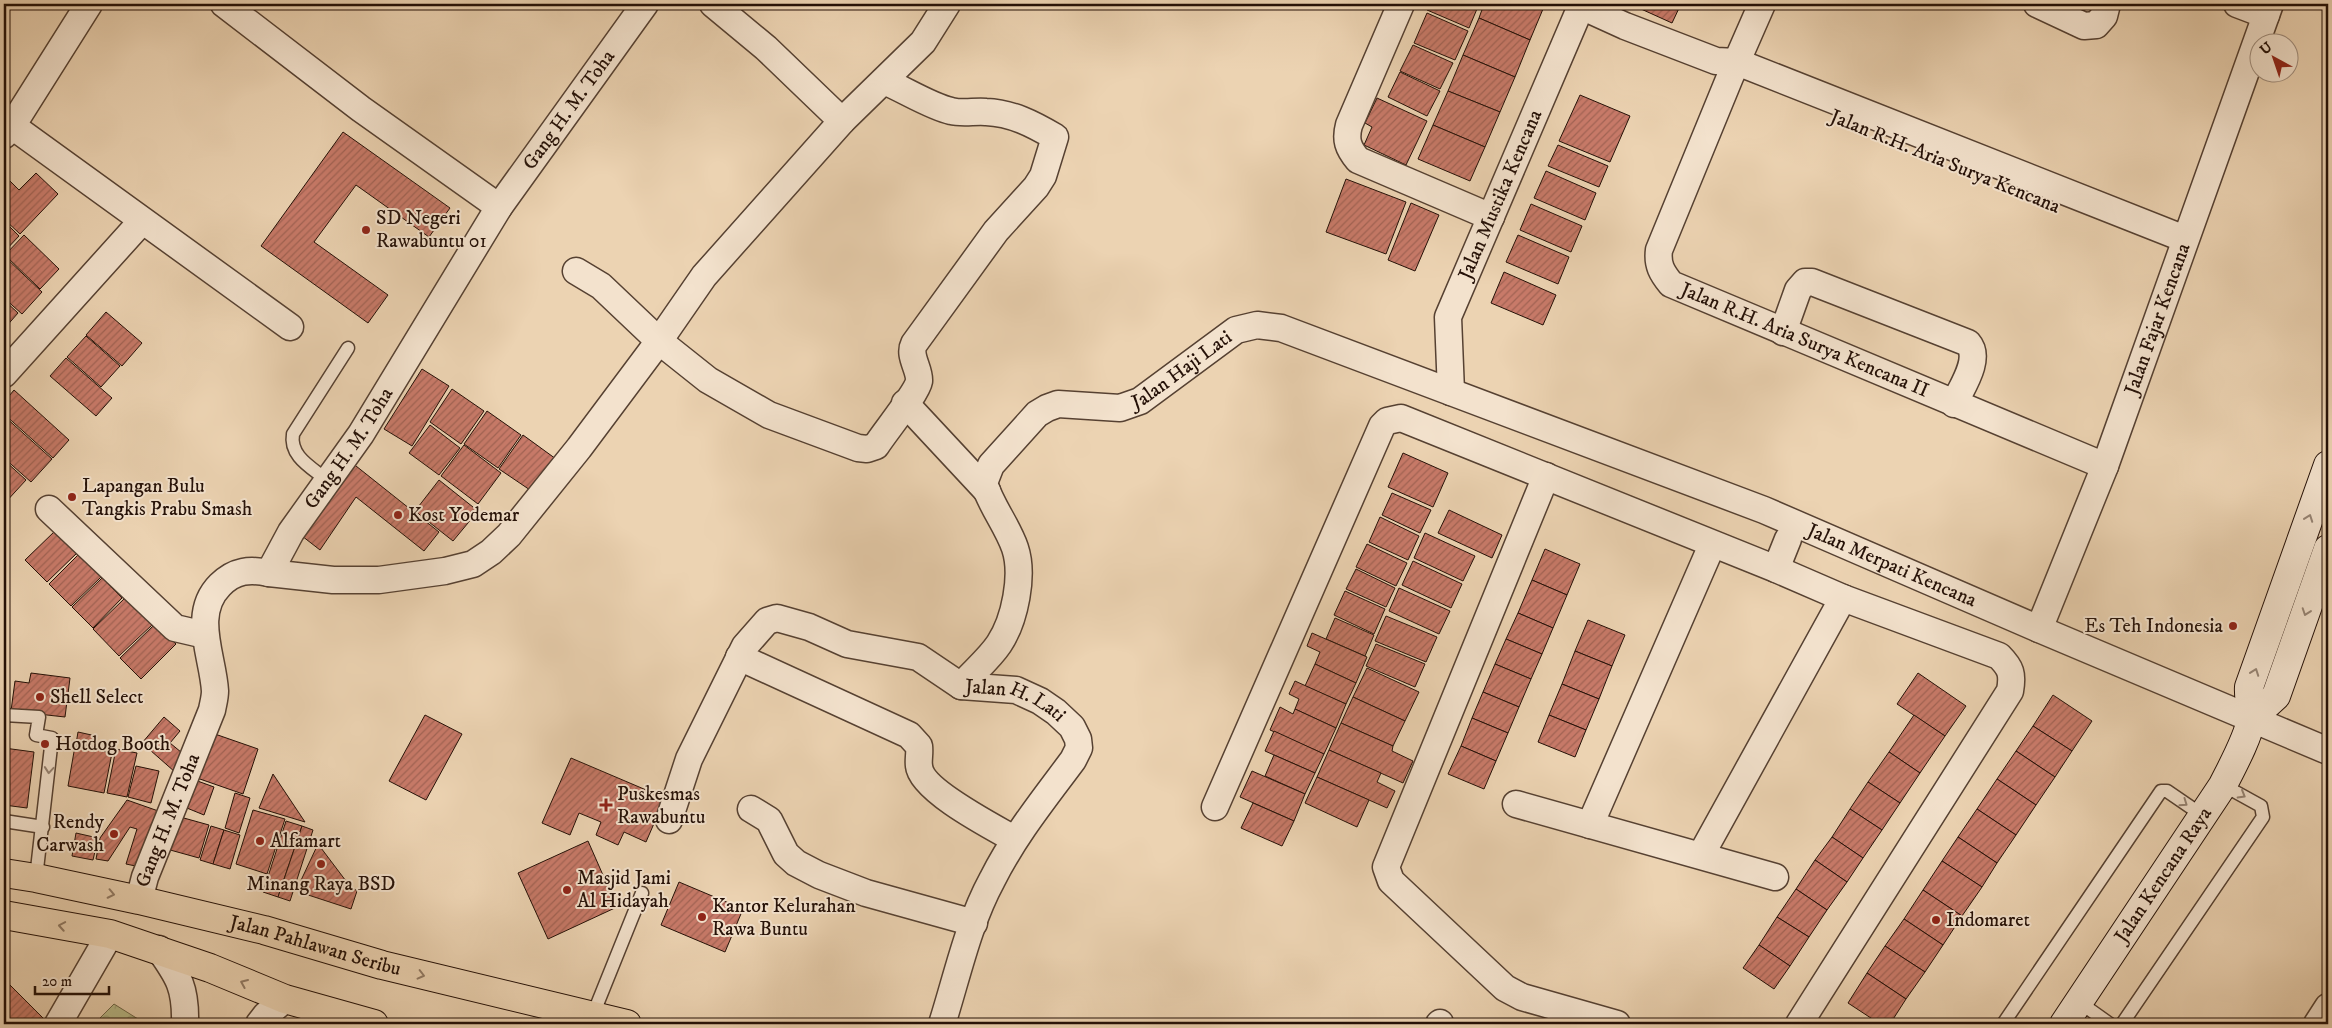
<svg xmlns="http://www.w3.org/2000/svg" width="2332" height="1028" font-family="'IM FELL DW Pica',serif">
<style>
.forest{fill:url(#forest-crowns);stroke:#6e6648}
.building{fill:url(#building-hatch);stroke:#241007}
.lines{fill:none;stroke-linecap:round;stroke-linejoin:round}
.lane-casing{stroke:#564132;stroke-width:15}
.street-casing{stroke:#564132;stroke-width:29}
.secondary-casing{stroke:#241007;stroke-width:30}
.primary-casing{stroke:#241007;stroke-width:30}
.lane{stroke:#f3e2cd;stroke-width:12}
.street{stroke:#f3e2cd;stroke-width:26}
.secondary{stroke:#f3e2cd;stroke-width:28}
.primary{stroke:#ecd3b2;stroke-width:28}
.oneway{stroke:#968474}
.oneway2{stroke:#927b65}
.poi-dot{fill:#8f2418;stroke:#f3e2cd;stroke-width:2}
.labels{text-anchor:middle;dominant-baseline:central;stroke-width:4;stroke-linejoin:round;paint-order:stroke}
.street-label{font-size:20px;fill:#241007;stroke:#f3e2cd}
.poi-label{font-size:20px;fill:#241007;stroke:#f3e2cd;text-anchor:start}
</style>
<defs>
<pattern id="forest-crowns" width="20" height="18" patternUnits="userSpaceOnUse" patternTransform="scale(1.25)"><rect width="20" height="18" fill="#b9bc8a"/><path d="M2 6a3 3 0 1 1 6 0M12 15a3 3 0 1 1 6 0" fill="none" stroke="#9fa176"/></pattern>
<pattern id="building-hatch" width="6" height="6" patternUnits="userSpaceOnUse" patternTransform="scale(1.25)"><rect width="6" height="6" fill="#c87a69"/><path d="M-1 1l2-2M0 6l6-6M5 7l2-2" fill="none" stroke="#a26354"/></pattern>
</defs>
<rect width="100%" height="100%" fill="#ecd3b2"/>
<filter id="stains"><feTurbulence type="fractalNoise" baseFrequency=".004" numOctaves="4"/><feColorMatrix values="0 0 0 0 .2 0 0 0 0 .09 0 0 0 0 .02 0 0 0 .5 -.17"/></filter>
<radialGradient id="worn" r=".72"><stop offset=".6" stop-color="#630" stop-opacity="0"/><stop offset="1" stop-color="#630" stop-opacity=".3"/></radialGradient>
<path class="forest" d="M114,1004L138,1019L129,1024H94Z"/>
<g class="building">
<path d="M1430,4H1479L1469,28L1427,10Z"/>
<path d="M1484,4H1530L1543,9L1530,40L1479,18Z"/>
<path d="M1630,4H1681L1672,23Z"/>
<path d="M1427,13L1468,31L1455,60L1414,43Z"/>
<path d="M1479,18L1530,40L1515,77L1463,55Z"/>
<path d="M1413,45L1453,63L1440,89L1400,71Z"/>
<path d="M1463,55L1515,77L1500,112L1448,91Z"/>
<path d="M1400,72L1440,91L1427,116L1388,97Z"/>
<path d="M1448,91L1500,112L1485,147L1433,125Z"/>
<path d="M1580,95L1630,116L1610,162L1559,141Z"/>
<path d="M1377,98L1427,121L1406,165L1364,145L1372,127L1365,123Z"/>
<path d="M1433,125L1485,147L1470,181L1418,159Z"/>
<path d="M343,132L450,208L429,237L356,185L314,242L388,295L368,323L261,246Z"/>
<path d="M1558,145L1608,166L1599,187L1548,166Z"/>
<path d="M1546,171L1596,193L1585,220L1534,198Z"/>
<path d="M36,173L58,194L20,234L4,219V175L19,190Z"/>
<path d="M1346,179L1406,202L1386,254L1326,232Z"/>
<path d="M1411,203L1439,215L1415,271L1388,260Z"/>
<path d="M1531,204L1582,226L1571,252L1520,230Z"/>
<path d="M4,221L19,236L4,252Z"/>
<path d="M24,235L59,269L40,289L5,255Z"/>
<path d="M1518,235L1569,257L1558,284L1506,262Z"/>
<path d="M4,256L42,292L22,314L4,298Z"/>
<path d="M1504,272L1556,295L1543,325L1491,303Z"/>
<path d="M4,300L18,313L4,329Z"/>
<path d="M106,312L142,343L122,366L86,335Z"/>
<path d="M86,336L120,366L101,387L67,357Z"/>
<path d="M66,358L112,398L96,416L50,376Z"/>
<path d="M422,369L449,386L412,446L384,429Z"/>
<path d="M452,389L484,411L461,444L430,422Z"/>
<path d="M14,390L69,440L53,458L4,414V402Z"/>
<path d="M487,411L521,435L498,468L464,444Z"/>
<path d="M4,416L52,459L31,482L4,458Z"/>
<path d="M430,425L460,448L439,475L409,453Z"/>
<path d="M523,435L556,459L533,492L499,469Z"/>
<path d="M464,445L501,473L478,504L441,476Z"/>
<path d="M1403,453L1448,473L1433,507L1388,487Z"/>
<path d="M4,460L26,480L4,504Z"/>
<path d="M351,462L439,532L424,551L356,497L320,550L302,536Z"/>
<path d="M439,480L478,511L453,541L415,511Z"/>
<path d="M1392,493L1431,510L1420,533L1382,515Z"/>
<path d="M1449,510L1502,535L1492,558L1438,533Z"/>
<path d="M1380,517L1419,536L1408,560L1369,542Z"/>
<path d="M56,530L78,552L47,582L25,560Z"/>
<path d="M1425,533L1475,556L1463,581L1414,558Z"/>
<path d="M1367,544L1407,563L1396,586L1356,567Z"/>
<path d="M1545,549L1580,564L1567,595L1532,580Z"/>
<path d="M79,554L101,577L71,606L49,584Z"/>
<path d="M1413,561L1462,584L1451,608L1402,585Z"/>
<path d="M1356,569L1395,588L1386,607L1346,589Z"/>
<path d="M102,578L122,598L93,628L72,607Z"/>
<path d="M1532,580L1567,595L1553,628L1518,613Z"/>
<path d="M1399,588L1450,611L1439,634L1389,611Z"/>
<path d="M1345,591L1385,609L1374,634L1334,615Z"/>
<path d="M125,598L152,625L119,656L93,629Z"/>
<path d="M1518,613L1553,628L1542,654L1506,639Z"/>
<path d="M1386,616L1437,637L1426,662L1375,641Z"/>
<path d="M1335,618L1374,635L1365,656L1326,639Z"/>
<path d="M1588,620L1625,635L1612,666L1575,651Z"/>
<path d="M155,624L176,644L141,679L120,658Z"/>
<path d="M1312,633L1367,657L1356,683L1315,664L1320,652L1307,646Z"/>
<path d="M1506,639L1542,654L1531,679L1495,664Z"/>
<path d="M1376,644L1425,664L1415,687L1366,666Z"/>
<path d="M1575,651L1612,666L1599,699L1562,684Z"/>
<path d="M1315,664L1356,683L1346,704L1305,686Z"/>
<path d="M1495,664L1531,679L1519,707L1483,692Z"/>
<path d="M1367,668L1419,692L1405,721L1353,697Z"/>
<path d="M31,673L70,678L65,717L11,711L15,681L29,683Z"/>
<path d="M1918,673L1966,706L1945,736L1897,704Z"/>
<path d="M1295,681L1346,704L1336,728L1295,709L1299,699L1289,694Z"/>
<path d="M1562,684L1599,699L1586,730L1549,715Z"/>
<path d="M1483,692L1519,707L1508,733L1472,718Z"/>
<path d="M2053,695L2092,721L2072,751L2033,726Z"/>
<path d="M1353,697L1405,721L1393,746L1341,723Z"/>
<path d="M1280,707L1293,714L1295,709L1336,728L1324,754L1270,730Z"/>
<path d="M425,715L462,734L426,800L389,781Z"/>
<path d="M1549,715L1586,730L1575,757L1538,742Z"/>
<path d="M1914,715L1945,736L1920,773L1889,752Z"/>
<path d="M164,717L180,731L170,743L187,757L175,772L142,743Z"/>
<path d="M1472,718L1508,733L1496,761L1461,746Z"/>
<path d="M1341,723L1393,746L1392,751L1413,761L1403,783L1329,750Z"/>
<path d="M2033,726L2072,751L2055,777L2016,751Z"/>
<path d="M1274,731L1324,754L1315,773L1265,751Z"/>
<path d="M78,732L96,736L94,747L76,744Z"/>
<path d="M212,733L258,749L243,794L197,778Z"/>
<path d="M75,746L112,753L104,793L68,786Z"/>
<path d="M1461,746L1496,761L1484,789L1448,774Z"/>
<path d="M4,748L34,752L27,808L4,805Z"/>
<path d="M116,749L137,753L127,797L107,793Z"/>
<path d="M1329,750L1381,773L1377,782L1395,791L1387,808L1317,777Z"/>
<path d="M2016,751L2055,777L2036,805L1997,779Z"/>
<path d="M1889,752L1920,773L1900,803L1868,782Z"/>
<path d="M1274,755L1315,773L1305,794L1265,776Z"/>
<path d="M571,758L665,798L646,842L624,832L618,845L596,835L601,822L579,813L570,835L542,823Z"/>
<path d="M136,766L159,771L151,803L128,797Z"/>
<path d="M1252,771L1305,794L1294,821L1240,797Z"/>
<path d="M273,774L305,822L259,808Z"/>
<path d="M1317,777L1369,800L1357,827L1305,803Z"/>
<path d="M192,779L214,787L204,815L182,806Z"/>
<path d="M1997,779L2036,805L2016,835L1977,809Z"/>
<path d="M1868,782L1900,803L1882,830L1850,809Z"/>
<path d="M235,793L250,798L239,833L225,828Z"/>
<path d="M127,800L164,813L145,868L126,864L137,829L130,827L108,861L96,859L100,838Z"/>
<path d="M1253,803L1294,821L1282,846L1241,828Z"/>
<path d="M1850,809L1882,830L1863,858L1832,837Z"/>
<path d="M1977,809L2016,835L1997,863L1958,837Z"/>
<path d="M253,810L285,819L267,874L236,864Z"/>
<path d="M173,815L209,825L199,858L163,848Z"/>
<path d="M286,821L302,826L278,897L263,892Z"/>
<path d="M211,826L224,830L213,864L200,860Z"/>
<path d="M302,826L313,830L290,901L278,897Z"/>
<path d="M224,830L240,835L230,869L213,864Z"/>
<path d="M76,833L98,838L93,860L72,856Z"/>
<path d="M1832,837L1863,858L1847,882L1815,860Z"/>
<path d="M1958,837L1997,863L1982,887L1942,861Z"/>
<path d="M588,841L617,907L548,939L518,873Z"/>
<path d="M318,844L349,885L357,891L351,909L296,891Z"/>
<path d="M1815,860L1847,882L1827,910L1796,889Z"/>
<path d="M1942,861L1982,887L1962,916L1923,890Z"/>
<path d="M679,882L743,909L725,952L661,925Z"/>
<path d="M1796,889L1827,910L1809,937L1777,917Z"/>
<path d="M1923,890L1962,916L1943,945L1904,919Z"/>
<path d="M1777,917L1809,937L1790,966L1759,945Z"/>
<path d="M1904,919L1943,945L1925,972L1885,946Z"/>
<path d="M1759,945L1790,966L1774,989L1743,968Z"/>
<path d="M1885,946L1925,972L1906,999L1867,973Z"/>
<path d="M1867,973L1906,999L1890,1024H1880L1848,1003Z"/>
<path d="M4,979L45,1020L42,1024H4Z"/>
</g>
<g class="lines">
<defs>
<g id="lane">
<path d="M328,481C313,468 289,457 293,434L348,348"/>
<path d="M4,715L39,717L36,735L52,738L36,878"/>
<path d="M4,821L43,827"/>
<path d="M2079,1002L2110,1024"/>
<path d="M592,1017L642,893"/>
<path d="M2003,1024L2161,791H2167L2202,815"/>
<path d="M2122,1024L2263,817L2261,806L2223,785"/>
</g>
<g id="street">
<path d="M224,4L361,109L499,207"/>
<path d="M713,4L766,48L842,121"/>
<path d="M1401,4L1349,125C1345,140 1348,148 1358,160L1491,217"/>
<path id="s1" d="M1762,4L1730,77L1659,250C1657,265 1662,273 1671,284L2105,466"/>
<path d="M2037,4L2084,26L2096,25L2104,16L2107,4"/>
<path d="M2237,4L2266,15"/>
<path d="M1581,6L1625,26L1716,61L1737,62L2185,239"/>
<path d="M4,120L290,327"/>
<path d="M4,135L12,126L89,4"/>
<path d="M576,271L601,286L659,341L708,380L769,415L858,448L867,449L876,446C884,433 917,393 919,381C920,369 908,356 914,344L996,231L1036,187L1043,176L1055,137C1033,124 1012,113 986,112C974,111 963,114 951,111C932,107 903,89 884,81"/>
<path d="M1783,332L1798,290L1805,282H1812L1968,343C1982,359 1961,388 1954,404"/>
<path d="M4,374L142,221"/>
<path id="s2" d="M1451,392L1448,317L1582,4"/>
<path d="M905,403L987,491"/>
<path d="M1546,476L1386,867L1391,881L1505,988L1522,997L1617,1024"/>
<path d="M49,509L175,628L205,635"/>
<path d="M1776,569L1788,539"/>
<path d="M269,573L333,580H379L445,571L473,564L491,552L509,535L579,448L659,341L704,276L842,121L923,42L947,4"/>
<path id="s3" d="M2039,629L2105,466L2270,4"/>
<path d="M739,657L909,735L919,746C920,753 918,760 919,766C921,790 993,827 1014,839"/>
<path id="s4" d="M961,686C973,672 989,659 999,644C1015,620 1024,575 1015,548C1007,525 991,506 984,483L991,465L1037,414L1047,408L1058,404L1120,408L1140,401L1236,330L1257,325L1281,328L1764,510L2039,629L2328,751"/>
<path d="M1516,804L1775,877"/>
<path d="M1215,807L1382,426L1387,421L1401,418L1776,569L1843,598L1999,656C2011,668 2013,674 2010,691L1799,1024"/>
<path d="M751,809L769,820L786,854L796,863L819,875L866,893L974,923"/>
<path id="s5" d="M669,820L689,759L745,646L767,621L777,618L809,627L847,644L918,657L961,686L1016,690L1040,701L1056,712L1072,727L1078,739L1079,748L1073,760C1044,799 1014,836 992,880C968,924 957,977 942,1024"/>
<path d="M1590,825L1712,545"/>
<path d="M1701,855L1843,598"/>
<path id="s6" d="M139,900L145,877L212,710C213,704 215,698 215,691C213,656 191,614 220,585C235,570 250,569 269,573L291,532L361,434L499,207L645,4"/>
<path d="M159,949C179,977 186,988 185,1024"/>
<path d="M58,1024L110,934"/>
<path d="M259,1024L266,1015L285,999"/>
<path d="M1439,1024L1440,1023"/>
<path d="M2317,1024L2328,1007"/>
</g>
<g id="secondary">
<path d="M2251,719L2276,696L2328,549"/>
<path id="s7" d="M2064,1024L2223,785C2231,769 2249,736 2251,719C2252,708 2248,698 2249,687L2328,465"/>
</g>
<g id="primary">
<path id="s8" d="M4,873L36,878L139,900L264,930L382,965L627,1024"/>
<path d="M4,915L110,934L210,968L285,999L374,1024"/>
</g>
</defs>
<use href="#lane" class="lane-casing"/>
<use href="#street" class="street-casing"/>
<use href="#secondary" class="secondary-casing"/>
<use href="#primary" class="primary-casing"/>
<use href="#lane" class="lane"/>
<use href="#street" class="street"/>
<use href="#secondary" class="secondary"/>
<use href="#primary" class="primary"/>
</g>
<defs><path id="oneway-chevron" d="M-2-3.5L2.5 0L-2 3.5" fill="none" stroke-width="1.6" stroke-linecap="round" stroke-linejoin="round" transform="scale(1.25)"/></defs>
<g class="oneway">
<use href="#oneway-chevron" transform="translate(2309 518) rotate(-70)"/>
<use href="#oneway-chevron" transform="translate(2306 612) rotate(109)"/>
<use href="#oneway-chevron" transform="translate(2255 672) rotate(-70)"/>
<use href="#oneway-chevron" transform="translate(49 770) rotate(95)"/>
<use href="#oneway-chevron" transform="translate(2242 795) rotate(30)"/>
<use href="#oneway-chevron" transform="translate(2184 803) rotate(35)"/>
</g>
<g class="oneway2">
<use href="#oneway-chevron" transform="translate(111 894) rotate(12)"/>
<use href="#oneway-chevron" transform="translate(62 926) rotate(-170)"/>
<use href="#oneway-chevron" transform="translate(421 975) rotate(14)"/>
<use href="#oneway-chevron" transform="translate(244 983) rotate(-157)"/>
</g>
<g class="poi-dot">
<circle cx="366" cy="230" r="5"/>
<circle cx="72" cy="497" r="5"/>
<circle cx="398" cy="515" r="5"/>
<circle cx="2233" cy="626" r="5"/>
<circle cx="40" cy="697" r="5"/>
<circle cx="45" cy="744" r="5"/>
<path d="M603.5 797.5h5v5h5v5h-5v5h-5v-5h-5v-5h5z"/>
<circle cx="114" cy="834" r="5"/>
<circle cx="260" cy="841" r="5"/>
<circle cx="321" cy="864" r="5"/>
<circle cx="567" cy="890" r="5"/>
<circle cx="702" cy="917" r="5"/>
<circle cx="1936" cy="920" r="5"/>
</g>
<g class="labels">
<g class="street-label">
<text stroke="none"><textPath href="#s6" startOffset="939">Gang H. M. Toha</textPath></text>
<text transform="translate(1945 162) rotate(22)">Jalan R.H. Aria Surya Kencana</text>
<text stroke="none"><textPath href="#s2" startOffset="208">Jalan Mustika Kencana</textPath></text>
<text stroke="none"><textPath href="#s3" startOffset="332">Jalan Fajar Kencana</textPath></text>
<text stroke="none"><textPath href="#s1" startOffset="449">Jalan R.H. Aria Surya Kencana II</textPath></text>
<text stroke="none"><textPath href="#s4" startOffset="475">Jalan Haji Lati</textPath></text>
<text stroke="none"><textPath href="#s6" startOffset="535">Gang H. M. Toha</textPath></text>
<text stroke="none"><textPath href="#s4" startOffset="1244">Jalan Merpati Kencana</textPath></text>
<text stroke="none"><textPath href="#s5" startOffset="490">Jalan H. Lati</textPath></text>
<text stroke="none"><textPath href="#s6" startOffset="85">Gang H. M. Toha</textPath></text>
<text stroke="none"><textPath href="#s7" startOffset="179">Jalan Kencana Raya</textPath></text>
<text stroke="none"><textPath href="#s8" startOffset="320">Jalan Pahlawan Seribu</textPath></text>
</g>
<g class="poi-label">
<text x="376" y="218">SD Negeri<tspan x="376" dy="23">Rawabuntu 01</tspan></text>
<text x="82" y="486">Lapangan Bulu<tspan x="82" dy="23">Tangkis Prabu Smash</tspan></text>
<text x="408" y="515">Kost Yodemar</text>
<text x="2223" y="626" text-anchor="end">Es Teh Indonesia</text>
<text x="50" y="697">Shell Select</text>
<text x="55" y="744">Hotdog Booth</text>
<text x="617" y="794">Puskesmas<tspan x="617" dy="23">Rawabuntu</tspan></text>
<text x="104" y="822" text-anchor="end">Rendy<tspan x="104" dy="23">Carwash</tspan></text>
<text x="270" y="841">Alfamart</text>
<text x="577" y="878">Masjid Jami<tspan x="577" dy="23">Al Hidayah</tspan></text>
<text x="321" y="884" text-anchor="middle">Minang Raya BSD</text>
<text x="712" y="906">Kantor Kelurahan<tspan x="712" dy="23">Rawa Buntu</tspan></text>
<text x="1946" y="920">Indomaret</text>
</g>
</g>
<rect width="2332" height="1028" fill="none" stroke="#ecd3b2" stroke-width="20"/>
<rect x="5" y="5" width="2322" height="1018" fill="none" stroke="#241007" stroke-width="2.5"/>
<rect x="10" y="10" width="2312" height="1008" fill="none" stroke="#241007"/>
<g transform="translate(2274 58) rotate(320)"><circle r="24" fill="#f3e2cd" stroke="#a08e7e"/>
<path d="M0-4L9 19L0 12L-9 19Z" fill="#8f2418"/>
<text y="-8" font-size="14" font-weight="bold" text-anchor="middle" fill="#241007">U</text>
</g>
<path d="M35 986v8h74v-8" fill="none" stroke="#241007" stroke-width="2.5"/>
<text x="42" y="986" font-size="15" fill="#241007" stroke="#f3e2cd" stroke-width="4" paint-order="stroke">20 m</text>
<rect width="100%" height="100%" filter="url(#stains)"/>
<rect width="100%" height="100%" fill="url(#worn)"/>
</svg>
